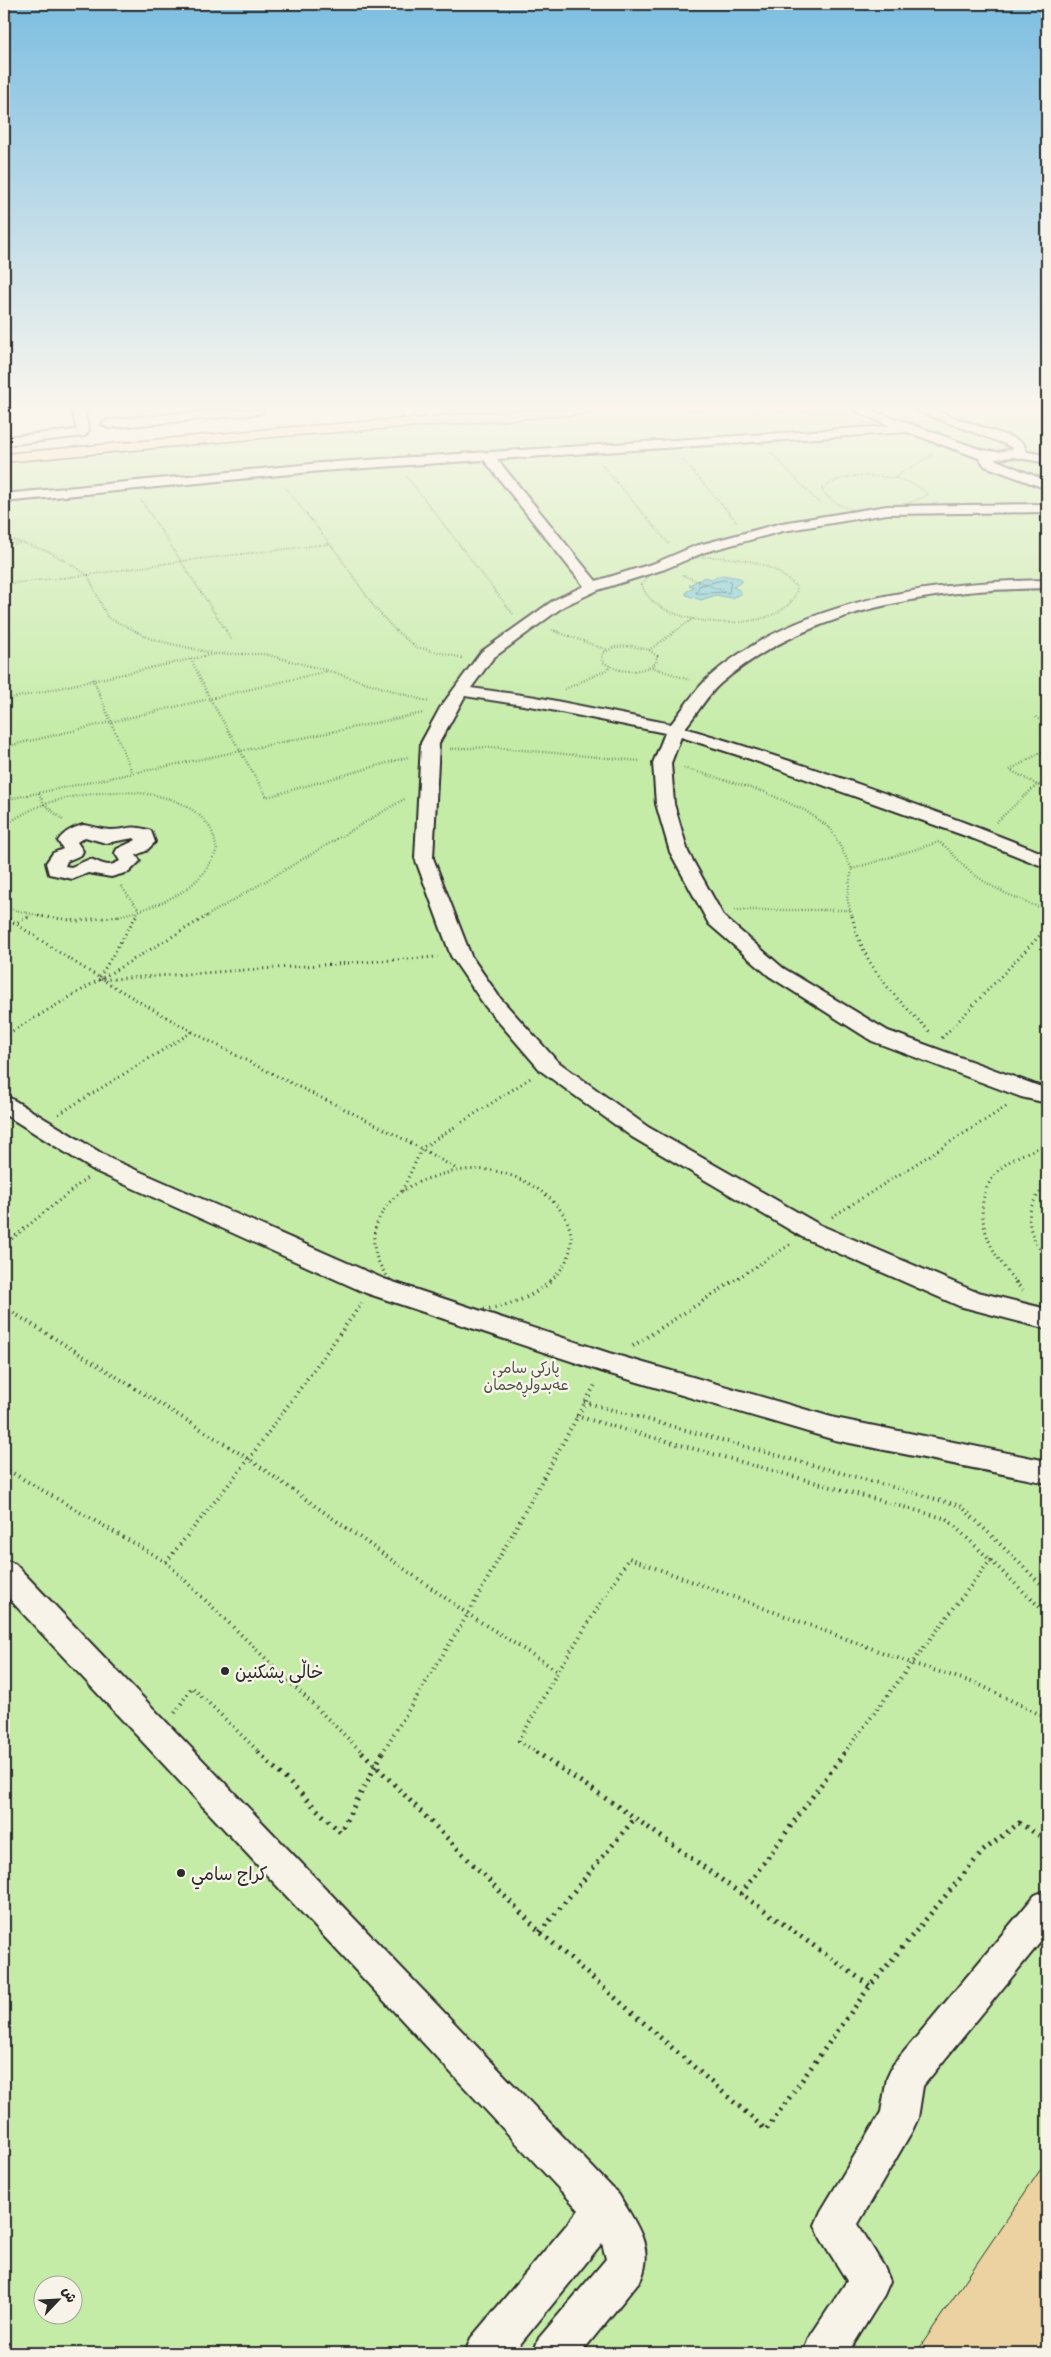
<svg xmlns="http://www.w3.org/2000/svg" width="1051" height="2357" font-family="Delius,'Playpen Sans Arabic',sans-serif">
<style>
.green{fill:#c4eca7;stroke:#788c69;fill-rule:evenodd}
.water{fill:#7ccdd7;stroke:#5c8c92}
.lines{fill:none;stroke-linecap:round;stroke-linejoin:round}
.shore{stroke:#4b6c70;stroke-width:1}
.building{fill:#ecd2a1;stroke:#2b2b2b}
.minor-casing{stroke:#2b2b2b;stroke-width:4}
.major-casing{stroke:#2b2b2b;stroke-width:3}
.path-far4{stroke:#2b2b2b;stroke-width:2;stroke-dasharray:0.5 2;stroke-linecap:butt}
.path-far3{stroke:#2b2b2b;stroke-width:2.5;stroke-dasharray:0.5 2.5;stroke-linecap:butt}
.path-far2{stroke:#2b2b2b;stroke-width:3;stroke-dasharray:1 4;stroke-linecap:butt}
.path-far1{stroke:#2b2b2b;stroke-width:4;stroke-dasharray:1 4.5;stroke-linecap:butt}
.path{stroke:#2b2b2b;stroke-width:5;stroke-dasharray:2 5.5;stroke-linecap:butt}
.minor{fill:#f7f3e8;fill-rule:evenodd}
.major{fill:#fcdcac;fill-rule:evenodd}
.poi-dot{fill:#2b2b2b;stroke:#f7f3e8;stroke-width:2}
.labels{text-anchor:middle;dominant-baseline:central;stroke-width:5;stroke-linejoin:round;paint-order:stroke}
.park-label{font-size:15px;fill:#4a5244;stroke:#f7f3e8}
.near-poi-label{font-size:18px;fill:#2b2b2b;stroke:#f7f3e8;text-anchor:start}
</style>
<rect width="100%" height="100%" fill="#f5ecda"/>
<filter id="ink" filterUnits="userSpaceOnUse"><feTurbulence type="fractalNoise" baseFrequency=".02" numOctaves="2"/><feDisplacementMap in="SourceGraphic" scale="10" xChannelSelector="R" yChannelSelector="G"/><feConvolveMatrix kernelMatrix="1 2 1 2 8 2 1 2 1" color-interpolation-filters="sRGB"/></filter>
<g filter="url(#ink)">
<path class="green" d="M651,410L827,412L844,414L871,424L893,418L914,422L922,421L951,412L947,410H1047V2353H4V458L482,420ZM42,2284H72V2314H42Z"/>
<path class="water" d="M722,575L740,578L742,582L733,587L741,591V594L731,598L716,595L701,600L686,595V592L694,587L689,585L705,577L712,579Z"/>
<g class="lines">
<path class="shore" d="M723,580L731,581L729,593C717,591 708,594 696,593L699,586Z"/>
</g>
<path class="building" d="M1047,2160V2353H916Z"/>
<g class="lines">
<defs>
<g id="minor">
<path d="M72,410H84L89,431L85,436L4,445V437L77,430Z"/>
<path d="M217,410H263L257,414L108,428L102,424L108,420Z"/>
<path d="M401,410H413L414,414L408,418L404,417Z"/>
<path d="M853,410H871L982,450L998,452L1014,449L1005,444L915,410H933L1013,438L1023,443L1027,452L1047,455V463L1013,457L994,459L1047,481V489L985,466L979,458L907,432L497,459L596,581L655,563L695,546L782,523L887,506L1047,504V512L887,514L783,531L705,552L665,569L598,590L564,606L493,658L471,688L536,697L671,724C683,709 695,690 709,677C800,598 932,582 1047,580V588C1021,589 993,589 967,592C880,601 789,625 721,683C707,695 697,714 685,728C808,765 929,807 1047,855V868L974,839L750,759L681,737L671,763L674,804L688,852L724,917L783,968L888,1031L1047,1089V1103L1021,1097L872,1041L769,976L709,924L670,852L656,804L653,763L665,733L536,707L465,696L439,743L433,858L471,956L500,998L557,1061L648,1127L820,1225L974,1291L1047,1309V1329L959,1306L802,1237L632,1137L541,1071L485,1006L451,956L415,858L421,743L440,708L481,652L554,600L584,586L484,460L321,471L4,502V494L321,463L890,426Z"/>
<path d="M83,825C92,826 103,830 111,830C128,830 131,824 151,831L155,842L146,851L136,855L140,861L129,872L111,877L88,873L73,879L49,874L46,863L53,853L63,849L58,841C64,832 72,828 83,825ZM85,837L106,843L134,838L136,840L117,849L115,853L120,861C107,869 103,863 90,859L71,867L65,866L67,861L81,855L83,851L77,842Z"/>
<path d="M4,1097L12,1099L111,1159L384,1279L609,1353L835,1418L1047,1461V1483L835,1440L607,1373L366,1293L95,1171L4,1114Z"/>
<path d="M4,1560L15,1564L619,2195C635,2223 655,2246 641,2279L581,2353H533L539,2338L606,2259L602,2243L513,2353H465L471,2338L579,2210L4,1593Z"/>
<path d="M1047,1890V1934L923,2086L918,2118L912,2131L858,2224L884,2267L890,2281L884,2295L848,2353H803L809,2338L847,2281L821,2239L815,2225L821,2211L881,2112L887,2078L893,2065L1035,1895Z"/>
</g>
<path id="major" d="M524,410H590L583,414L283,436L4,462V454L283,428Z"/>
</defs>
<use href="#minor" class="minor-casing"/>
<use href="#major" class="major-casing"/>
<g class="path-far4">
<path d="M771,453L820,504"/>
<path d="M682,459L737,522"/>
<path d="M602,465L669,544"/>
<path d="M855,476C881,476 907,476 928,494C898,512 844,522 821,489L837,480Z"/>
<path d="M407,477L513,614"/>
<path d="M894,478L933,454"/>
<path d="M285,487L337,553L375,608L397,632"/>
<path d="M141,500L227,632"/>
<path d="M4,537L50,552L88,575L4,584"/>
<path d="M4,545L21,543"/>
<path d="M703,557C739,557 772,561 797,588C790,639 651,630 642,584C657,563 679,560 703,557Z"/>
<path d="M682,575L726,592"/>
<path d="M552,630L559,632"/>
<path d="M138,632L107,617L88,575L182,561L329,544"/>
<path d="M674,632L693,619"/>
</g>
<g class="path-far3">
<path d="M135,631L151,639L211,653"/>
<path d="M226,631L231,639"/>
<path d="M396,631L416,647L463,658"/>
<path d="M555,631L607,650"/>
<path d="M632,646L649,650L657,656L656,663C639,674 618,674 602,661L603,653L614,647Z"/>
<path d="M649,650L676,631"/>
<path d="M191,659L210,699L267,797L408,757"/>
<path d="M652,667L689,680"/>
<path d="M93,679L132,772"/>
<path d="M565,689L611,668"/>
<path d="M4,700L214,654H264L329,671L429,702"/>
<path d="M1036,717L1047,725"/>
<path d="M4,747L328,671"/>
<path d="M450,749L489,747L641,761"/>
<path d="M1047,749L1010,770L1047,790"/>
<path d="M684,768L765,792L806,811L831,829L852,869L847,898L852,917"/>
<path d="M4,779L9,799"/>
<path d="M39,793L44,804L63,820"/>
<path d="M4,800L423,713"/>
<path d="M996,822L1037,785L1047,784"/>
<path d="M4,825C17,818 30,809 45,804C90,789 176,781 208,825C214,832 215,842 217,850C212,859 207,869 201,876C179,900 144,910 114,917"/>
<path d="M852,869L939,842C950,849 957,860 967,869C990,888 1019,900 1047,910"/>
<path d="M121,886L139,910L135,917"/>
<path d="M4,907L44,917"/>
<path d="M735,910H850"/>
<path d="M4,915L7,917"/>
<path d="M28,917L31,916"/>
<path d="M205,917L406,798"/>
</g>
<g class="path-far2">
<path d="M5,916C87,973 171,1022 259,1067C326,1101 394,1131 458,1170"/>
<path d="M38,916L78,921L119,916"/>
<path d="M136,916L98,980L438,957"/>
<path d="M852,916C865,970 893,994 930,1032"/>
<path d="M4,928L31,916"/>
<path d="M4,1036L207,916"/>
<path d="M942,1038L1047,928"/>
<path d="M59,1114L192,1032"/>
<path d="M1047,1185C1020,1211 1027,1232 1047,1260"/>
<path d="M402,1191L422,1148L532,1077"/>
<path d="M832,1217L1009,1105"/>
<path d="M4,1245L87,1178"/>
<path d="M393,1283C377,1266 368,1244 378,1221C388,1197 409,1184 433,1177C451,1171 469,1168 489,1170C544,1178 606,1233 548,1283"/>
<path d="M730,1283L791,1244"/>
<path d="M1017,1283C989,1253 965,1205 999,1170C1012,1157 1030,1151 1047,1145"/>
</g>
<g class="path-far1">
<path d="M392,1282C434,1322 507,1318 550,1282"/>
<path d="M1015,1282L1023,1290"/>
<path d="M4,1307L249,1459L468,1614L558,1671"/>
<path d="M633,1346L732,1282"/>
<path d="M584,1402L961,1506L1047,1590"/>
<path d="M576,1416L947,1519L1047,1614"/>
<path d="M4,1468L166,1562L363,1753"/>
<path d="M166,1562L249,1459L362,1303"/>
<path d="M175,1713L192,1687L260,1753"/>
<path d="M382,1753L468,1614L596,1383"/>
<path d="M538,1753L519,1741L558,1671L629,1558L911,1663L978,1684L1047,1718"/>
<path d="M844,1753L991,1559"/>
</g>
<g class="path">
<path d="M258,1752L340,1832L383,1752"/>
<path d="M362,1752L540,1932L766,2130L870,1986L983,1851L1019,1823L1047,1840"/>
<path d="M536,1752L635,1818L870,1986"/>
<path d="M741,1894L845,1752"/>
<path d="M540,1932L635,1818"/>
</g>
<use href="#minor" class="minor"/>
<use href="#major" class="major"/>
</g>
</g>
<linearGradient id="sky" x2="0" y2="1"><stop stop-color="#7dbee1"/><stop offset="0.55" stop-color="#faf6ee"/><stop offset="1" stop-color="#faf6ee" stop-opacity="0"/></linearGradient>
<rect width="1051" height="740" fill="url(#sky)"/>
<g class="poi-dot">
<circle cx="225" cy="1671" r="5"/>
<circle cx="181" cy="1873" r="5"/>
</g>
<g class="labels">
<g class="park-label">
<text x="526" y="1367">پارکی سامی<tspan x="526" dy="17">عەبدولڕەحمان</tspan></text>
</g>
<g class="near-poi-label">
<text x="235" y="1671">خاڵی پشکنین</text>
<text x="191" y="1873">کراج سامي</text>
</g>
</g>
<rect width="1051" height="2357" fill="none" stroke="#f7f3e8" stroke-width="20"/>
<rect x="10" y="10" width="1031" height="2337" fill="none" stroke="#2b2b2b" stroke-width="2" filter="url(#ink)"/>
<g transform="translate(58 2300) rotate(65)"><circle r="24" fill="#f7f3e8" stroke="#a5a39c"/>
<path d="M0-4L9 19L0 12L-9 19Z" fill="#2b2b2b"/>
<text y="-8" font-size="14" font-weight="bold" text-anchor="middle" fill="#2b2b2b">ش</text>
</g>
</svg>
